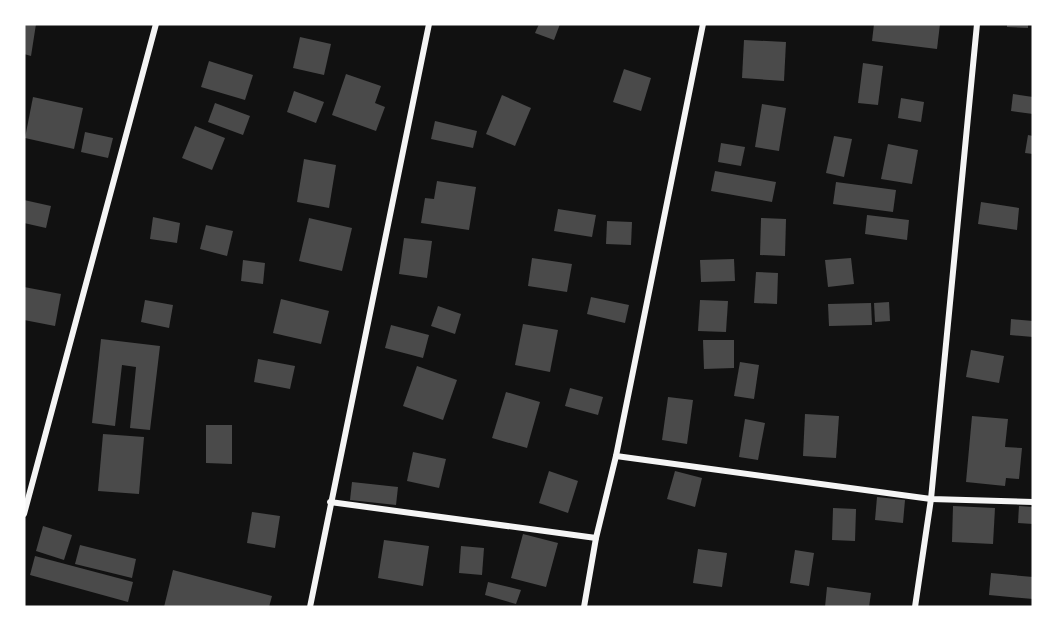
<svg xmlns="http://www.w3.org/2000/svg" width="1057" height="631" font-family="'Roboto Serif',serif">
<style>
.building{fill:#4a4a4a}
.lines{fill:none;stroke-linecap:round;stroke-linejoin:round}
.minor{stroke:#f5f5f5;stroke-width:6}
</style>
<rect width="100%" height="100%" fill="#111"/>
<g class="building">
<path d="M24,24H36L31,56L24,54Z"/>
<path d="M539,24H560L554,40L535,33Z"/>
<path d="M874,24H940L937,49L872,41Z"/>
<path d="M1007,24H1028V28L1007,27Z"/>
<path d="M300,37L331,44L324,75L293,68Z"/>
<path d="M744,40L786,42L784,81L742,78Z"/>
<path d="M209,61L253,75L245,100L201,87Z"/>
<path d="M863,63L883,66L878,105L858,103Z"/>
<path d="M624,69L651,78L641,111L613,102Z"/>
<path d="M346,74L381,86L375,103L385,107L376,131L332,115Z"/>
<path d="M294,91L324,102L316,123L287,112Z"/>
<path d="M1013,94L1033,97V114L1011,111Z"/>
<path d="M502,95L531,108L515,146L486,134Z"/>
<path d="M33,97L83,108L74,149L25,138Z"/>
<path d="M901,98L924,102L921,122L898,118Z"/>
<path d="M215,103L250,116L243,135L208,122Z"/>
<path d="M762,104L786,108L779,151L755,147Z"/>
<path d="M435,121L477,131L473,148L431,139Z"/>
<path d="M195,126L225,138L212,170L182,158Z"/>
<path d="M85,132L113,138L108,158L81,152Z"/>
<path d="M1028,135L1033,136V154L1025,153Z"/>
<path d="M834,136L852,139L844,177L826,173Z"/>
<path d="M721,143L745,147L741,166L718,162Z"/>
<path d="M888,144L918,150L912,184L881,179Z"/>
<path d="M304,159L336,165L329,208L297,202Z"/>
<path d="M715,171L776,182L772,202L711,191Z"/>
<path d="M437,181L476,187L469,230L421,223L425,198L434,199Z"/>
<path d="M836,182L896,190L893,212L833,204Z"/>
<path d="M24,200L51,206L46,228L24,223Z"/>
<path d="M981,202L1019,208L1017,230L978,224Z"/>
<path d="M558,209L596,215L592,237L554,231Z"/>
<path d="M867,215L909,220L907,240L865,234Z"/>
<path d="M153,217L180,223L177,243L150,239Z"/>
<path d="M309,218L352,228L342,271L299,261Z"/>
<path d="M761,218L786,219L785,256L760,255Z"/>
<path d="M607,221L632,222L631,245L606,244Z"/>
<path d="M206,225L233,231L227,256L200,249Z"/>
<path d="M404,238L432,241L427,278L399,274Z"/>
<path d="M532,258L572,264L567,292L528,286Z"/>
<path d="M851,258L854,284L828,287L825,260Z"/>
<path d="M734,259L735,281L701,282L700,260Z"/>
<path d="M243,260L265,263L263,284L241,281Z"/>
<path d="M756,272L778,273L777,304L754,303Z"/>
<path d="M24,287L61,294L55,326L24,320Z"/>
<path d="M591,297L629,305L625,323L587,314Z"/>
<path d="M281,299L329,311L321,344L273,333Z"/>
<path d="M145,300L173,305L169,328L141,322Z"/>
<path d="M700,300L728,301L726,332L698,331Z"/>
<path d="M889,302L890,321L875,322L874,303Z"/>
<path d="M871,303L872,325L829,326L828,304Z"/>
<path d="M438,306L461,314L455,334L431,326Z"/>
<path d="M1011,319L1033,321V337L1010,335Z"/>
<path d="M523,324L558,330L550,372L515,365Z"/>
<path d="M391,325L429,335L423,358L385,348Z"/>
<path d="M101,339L160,346L150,430L130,428L136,367L122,365L115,426L92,423Z"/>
<path d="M703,340H734V368L704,369Z"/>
<path d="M971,350L1004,356L999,383L966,377Z"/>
<path d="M258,359L295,366L290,389L254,382Z"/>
<path d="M740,362L759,365L754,399L734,396Z"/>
<path d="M417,366L457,380L443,420L403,406Z"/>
<path d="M570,388L603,397L598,415L565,406Z"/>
<path d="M506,392L540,402L527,448L492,438Z"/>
<path d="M668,397L693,400L687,444L662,440Z"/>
<path d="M805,414L839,416L836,458L803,456Z"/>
<path d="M972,416L1008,419L1005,447L1022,448L1019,479L1006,478L1005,486L966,482Z"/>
<path d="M745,419L765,423L758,460L739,457Z"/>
<path d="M206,425H232V464L206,463Z"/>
<path d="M103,434L144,437L139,494L98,491Z"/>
<path d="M413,452L446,459L439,488L407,481Z"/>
<path d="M549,471L578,481L568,513L539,503Z"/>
<path d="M675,471L702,478L695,507L667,499Z"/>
<path d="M352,482L398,487L396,505L350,500Z"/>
<path d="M877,497L905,500L903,523L875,520Z"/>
<path d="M953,506L995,508L993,544L952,542Z"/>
<path d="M1019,506L1033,507V524L1018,523Z"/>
<path d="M833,508L856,509L855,541L832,540Z"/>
<path d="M252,512L280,516L275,548L247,543Z"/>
<path d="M43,526L72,535L64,560L36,551Z"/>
<path d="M523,534L558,543L546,587L511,578Z"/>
<path d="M384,540L429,546L423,586L378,578Z"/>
<path d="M80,545L136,559L132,578L75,564Z"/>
<path d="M461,546L484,548L482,575L459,573Z"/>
<path d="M698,549L727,553L722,587L693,583Z"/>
<path d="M795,550L814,553L809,586L790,583Z"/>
<path d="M35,556L133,582L128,602L30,575Z"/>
<path d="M173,570L272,596L269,607H164Z"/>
<path d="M991,573L1033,577V599L989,595Z"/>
<path d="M488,582L521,590L516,604L485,595Z"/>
<path d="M827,587L871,593L869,607H825Z"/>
</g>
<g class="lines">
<g class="minor">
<path d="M616,456L931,499L1033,502"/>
<path d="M330,502L596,538"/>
<path d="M24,514L156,24"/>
<path d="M310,607L429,24"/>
<path d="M584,607L596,538L616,456L703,24"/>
<path d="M915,607L931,499L977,24"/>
</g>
</g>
<rect width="1057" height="631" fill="none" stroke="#ffffff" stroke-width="51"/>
</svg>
